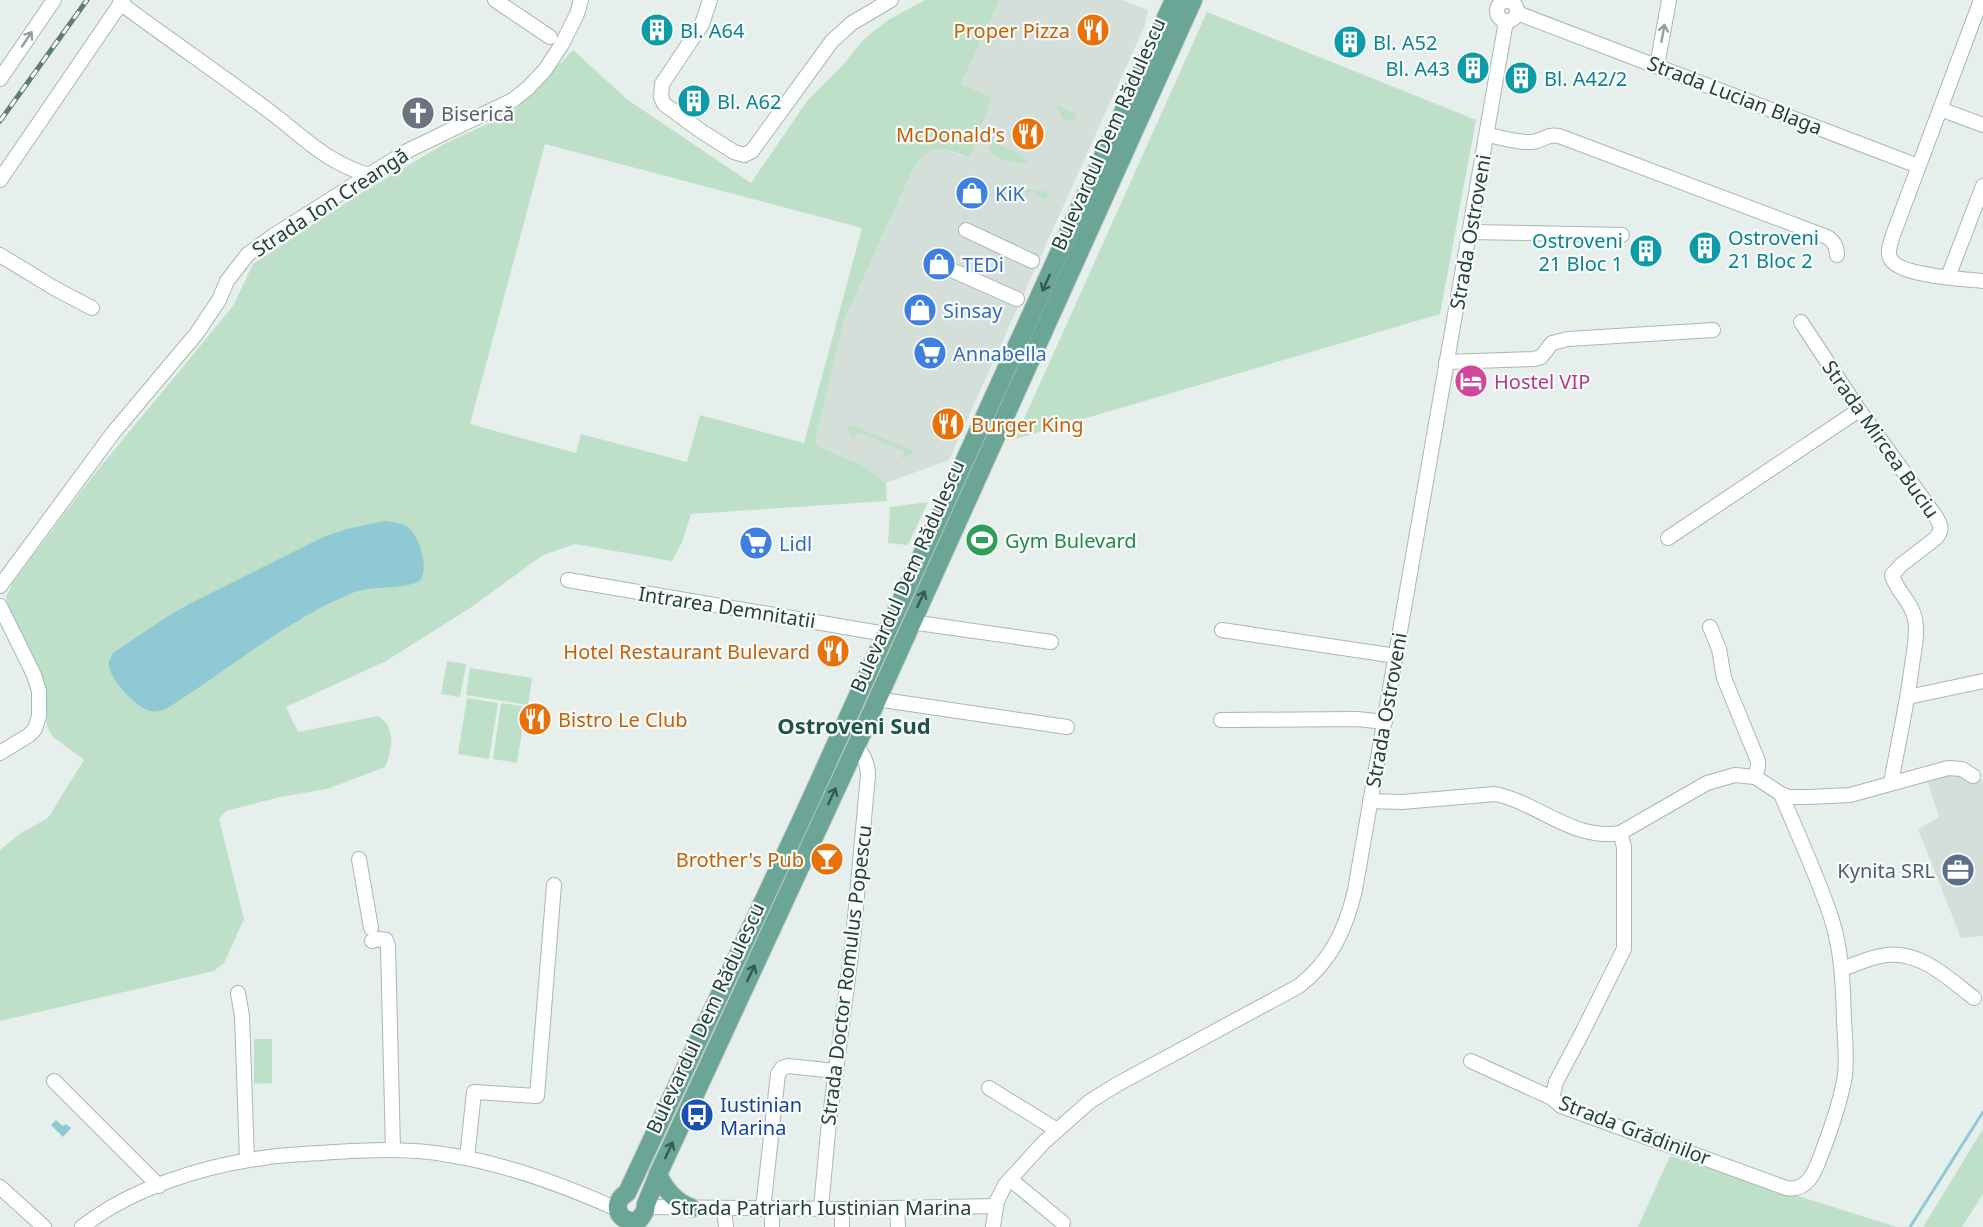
<svg xmlns="http://www.w3.org/2000/svg" width="1983" height="1227" font-family="'Noto Sans',sans-serif">
<style>
.built{fill:#d4dfda}
.green{fill:#bfe0c8;fill-rule:evenodd}
.water{fill:#8ec9d4}
.lines{fill:none;stroke-linecap:round;stroke-linejoin:round}
.stream{stroke:#8ec9d4;stroke-width:3}
.minor-casing{stroke:#a8b8b2;stroke-width:16}
.major-casing{stroke:#c2cac8;stroke-width:20}
.minor{stroke:#fff;stroke-width:14}
.major{stroke:#6aa596;stroke-width:18}
.rail-casing{stroke:#5f7d75;stroke-width:5}
.rail{stroke:#f7fbf9;stroke-width:3;stroke-dasharray:9;stroke-linecap:butt}
.oneway{stroke:#92a09c}
.oneway2{stroke:#365b51}
.labels{text-anchor:middle;dominant-baseline:central;stroke-width:4.5;stroke-linejoin:round;paint-order:stroke}
.culture-label{font-size:20px;fill:#0d838f;stroke:#f7fbf9;text-anchor:start}
.food-label{font-size:20px;fill:#c56008;stroke:#f7fbf9;text-anchor:end}
.street-label{font-size:20px;fill:#24423a;stroke:#f7fbf9}
.worship-label{font-size:20px;fill:#5b616d;stroke:#f7fbf9;text-anchor:start}
.shop-label{font-size:20px;fill:#366cbe;stroke:#f7fbf9;text-anchor:start}
.hotel-label{font-size:20px;fill:#b23c85;stroke:#f7fbf9;text-anchor:start}
.leisure-label{font-size:20px;fill:#27864d;stroke:#f7fbf9;text-anchor:start}
.service-label{font-size:20px;fill:#4e5e75;stroke:#f7fbf9;text-anchor:end}
.transit-label{font-size:20px;fill:#164399;stroke:#f7fbf9;text-anchor:start}
.quarter-label{font-size:22px;font-weight:bold;fill:#1f5548;stroke:#f7fbf9}
</style>
<rect width="100%" height="100%" fill="#e6efeb"/>
<g class="built">
<path d="M1000,0H1122L1148,10L1145,25L949,460L886,483L866,467L818,446L815,441L835,352L843,323L911,173L921,157L931,150L940,148L970,158L992,97L961,84Z"/>
<path d="M1951,775L1983,780V936L1961,938L1918,829L1939,817L1926,777Z"/>
</g>
<g class="green">
<path d="M925,0H1000L961,84L992,97L970,158C940,146 929,142 911,173L843,323L815,441L818,446L866,467L886,483L887,501L691,514L682,542L672,561L575,544L543,555L470,608L386,661L286,707L298,732L378,716C397,728 392,749 385,767L327,789L280,797L226,811L219,819L244,919L224,963L214,971L0,1021V850L21,833L48,818L84,760L52,736L47,726L44,680L9,610L6,597L13,582L92,477L233,306L253,264L358,195L446,143L513,112L573,50L628,100L751,183L807,101L843,65L862,41L888,20ZM545,144L862,228L804,443L700,415L687,462L581,434L576,453L470,424Z"/>
<path d="M1207,12L1476,120L1440,314L1015,439Z"/>
<path d="M1055,104L1077,114L1074,119L1068,121L1063,119Z"/>
<path d="M989,138H994C1003,151 1020,150 1029,162C1021,165 998,161 992,153C989,149 989,142 989,138Z"/>
<path d="M1001,186L1044,191L1048,192V196L1044,199L1034,193L1000,189L988,198L993,190Z"/>
<path d="M850,425L912,450L913,454L901,459L904,451L857,432L853,439L847,428Z"/>
<path d="M928,502L908,545L888,543L890,507Z"/>
<path d="M447,661L466,664L460,697L441,694Z"/>
<path d="M470,668L532,678L528,705L466,695Z"/>
<path d="M467,698L498,703L489,759L458,754Z"/>
<path d="M501,703L526,707L517,763L493,759Z"/>
<path d="M254,1039H272V1083L254,1084Z"/>
<path d="M1983,1129V1194L1962,1227H1923Z"/>
<path d="M1670,1156L1897,1227H1638Z"/>
</g>
<g class="water">
<path d="M384,521C393,522 404,523 410,529C420,538 429,569 420,580C413,588 375,587 362,590C355,591 348,595 341,598C321,606 303,618 284,629C244,655 206,684 166,709C159,711 154,713 147,710C135,705 106,676 109,662C109,661 113,654 113,653L165,618L189,604L323,537L347,529Z"/>
<path d="M56,1120L63,1126L66,1124L71,1128L63,1137L51,1125Z"/>
</g>
<g class="lines">
<path class="stream" d="M1910,1227L1983,1112"/>
<defs>
<g id="minor">
<path d="M495,0L550,37"/>
<path d="M710,0L702,24L662,84L661,97L664,104L701,131L734,152L744,155L752,151L832,41L852,23L891,0"/>
<path d="M1981,0L1893,235C1891,242 1887,251 1890,258C1898,276 1964,279 1983,281"/>
<circle cx="1507" cy="11" r="10"/>
<path d="M120,3C171,41 223,76 273,114C307,140 325,161 368,175"/>
<path d="M1517,13L1918,166"/>
<path d="M1657,66L1669,0"/>
<path d="M0,79L54,0"/>
<path d="M1940,109L1983,125"/>
<path d="M1487,135C1501,137 1517,143 1531,142C1542,142 1547,133 1559,136L1827,237C1834,241 1837,247 1837,255"/>
<path d="M0,180L123,0"/>
<path d="M966,230L1032,261"/>
<path d="M1470,232L1622,235"/>
<path d="M0,255L54,288L92,308"/>
<path d="M947,268L1017,299"/>
<path d="M1948,277L1983,186"/>
<path d="M1801,322L1859,410L1934,514C1940,523 1944,529 1936,538L1901,565L1892,575C1896,591 1912,602 1915,619C1918,634 1914,650 1912,665C1907,705 1898,744 1891,783"/>
<path d="M1446,362L1534,359L1541,357L1552,343L1568,339L1713,330"/>
<path d="M1668,538L1859,410"/>
<path d="M568,580L886,634"/>
<path d="M0,586L113,433L197,333L219,300L227,281L248,254L273,236L407,151L513,100L528,88L545,70L562,44L577,14L581,0"/>
<path d="M0,606L34,675L39,691V716L35,729L29,735L0,753"/>
<path d="M911,622L1051,642"/>
<path d="M1710,627L1719,649L1724,678L1758,761V767L1755,777"/>
<path d="M1222,630L1396,656"/>
<path d="M1908,697L1983,681"/>
<path d="M876,699L1067,727"/>
<path d="M1221,720L1357,719L1385,722"/>
<path d="M1370,801L1402,802L1495,794C1539,803 1573,841 1620,833L1707,783L1735,775L1755,777L1781,794L1789,797H1810L1850,795L1948,768L1962,769L1973,776"/>
<path d="M359,859L371,928"/>
<path d="M372,941L379,939L386,940L388,946L393,1150"/>
<path d="M1842,969C1857,964 1872,956 1887,955C1921,951 1949,979 1974,998"/>
<path d="M238,993L242,1016L247,1160"/>
<path d="M1471,1061L1552,1098L1561,1106L1786,1188C1810,1192 1816,1168 1823,1150C1832,1126 1841,1101 1845,1075C1847,1057 1845,1039 1844,1021C1843,985 1842,951 1831,917C1817,875 1798,835 1781,794"/>
<path d="M54,1081L159,1186"/>
<path d="M989,1088L1057,1130"/>
<path d="M1552,1098L1556,1082L1582,1033L1624,949V847L1620,833"/>
<path d="M467,1158L474,1092L537,1096L554,885"/>
<path d="M1010,1179L1063,1223"/>
<path d="M0,1187L44,1227"/>
<path d="M646,1207L842,1209L995,1206"/>
<path d="M724,1208L726,1227"/>
<path d="M772,1208V1227"/>
<path d="M821,1208L828,1132L853,939L868,775C868,763 863,754 856,745"/>
<path d="M897,1208L898,1227"/>
<path d="M763,1209L778,1074L782,1068L788,1066L835,1071"/>
<path d="M842,1209V1227"/>
<path d="M82,1227C130,1189 202,1166 263,1158C287,1154 311,1154 335,1152C373,1150 411,1148 449,1155C507,1164 563,1185 617,1209"/>
<path d="M993,1227L997,1201L1005,1185L1043,1143L1089,1102L1116,1085L1299,986C1331,961 1346,929 1355,890L1506,21"/>
</g>
<g id="major">
<path d="M658,1174C665,1190 675,1202 692,1208"/>
<path d="M636,1221C617,1223 611,1202 627,1193L805,812L1174,0"/>
<path d="M633,1227L636,1221L640,1219L645,1211L646,1204L660,1170L864,729L1193,0"/>
</g>
</defs>
<use href="#minor" class="minor-casing"/>
<use href="#major" class="major-casing"/>
<use href="#minor" class="minor"/>
<use href="#major" class="major"/>
<defs>
<path id="rail" d="M0,121L87,0"/>
</defs>
<use href="#rail" class="rail-casing"/>
<use href="#rail" class="rail"/>
</g>
<defs><path id="oneway-shaft" d="M-6 0H5M1.5-3L5.5 0L1.5 3" fill="none" stroke-width="1.6" stroke-linecap="round" stroke-linejoin="round" transform="scale(1.5)"/></defs>
<g class="oneway">
<use href="#oneway-shaft" transform="translate(1663 33) rotate(-80)"/>
<use href="#oneway-shaft" transform="translate(27 39) rotate(-56)"/>
</g>
<g class="oneway2">
<use href="#oneway-shaft" transform="translate(1046 283) rotate(114)"/>
<use href="#oneway-shaft" transform="translate(921 599) rotate(-65)"/>
<use href="#oneway-shaft" transform="translate(832 796) rotate(-65)"/>
<use href="#oneway-shaft" transform="translate(751 973) rotate(-65)"/>
<use href="#oneway-shaft" transform="translate(669 1150) rotate(-65)"/>
</g>
<defs>
<symbol id="building-disc" viewBox="-11 -11 22 22"><circle r="9.5" fill="#0f9aa8" stroke="#f7fbf9"/><path d="M-4-6H4V6H1V3H-1V6H-4ZM-2.5-4.3h1.7v1.8h-1.7ZM.8-4.3h1.7v1.8H.8ZM-2.5-1h1.7V.8h-1.7ZM.8-1h1.7V.8H.8Z" fill="#fff"/></symbol>
<symbol id="restaurant-disc" viewBox="-11 -11 22 22"><circle r="9.5" fill="#e8710a" stroke="#f7fbf9"/><path d="M-5-6h1v4h1v-4h1v4h1v-4h1v5L-1.5 .5V6h-2V.5L-5-1ZM5-6V6H3V1.5H1.5Q1.5-4 5-6Z" fill="#fff"/></symbol>
<symbol id="church-disc" viewBox="-11 -11 22 22"><circle r="9.5" fill="#6b7280" stroke="#f7fbf9"/><path d="M-1.2-6h2.4v3.5h3.3v2.4h-3.3V6h-2.4V-.1h-3.3v-2.4h3.3Z" fill="#fff"/></symbol>
<symbol id="shop-disc" viewBox="-11 -11 22 22"><circle r="9.5" fill="#3f7fe0" stroke="#f7fbf9"/><path d="M-5-2.5h2.3a2.7 3.5 0 0 1 5.4 0H5L5.5 6h-11ZM-1.5-2.5h3a1.5 2.3 0 0 0-3 0Z" fill="#fff"/></symbol>
<symbol id="supermarket-disc" viewBox="-11 -11 22 22"><circle r="9.5" fill="#3f7fe0" stroke="#f7fbf9"/><path d="M-6-5.5h2.5l.6 2H6L4.5 2H-2.5L-4.4-4H-6ZM-1.5 3.2a1.3 1.3 0 1 0 .1 0ZM3 3.2a1.3 1.3 0 1 0 .1 0Z" fill="#fff"/></symbol>
<symbol id="hotel-disc" viewBox="-11 -11 22 22"><circle r="9.5" fill="#d1479c" stroke="#f7fbf9"/><path d="M-6-4.5h1.5V1H6V5H4.5V3h-9V5H-6ZM-4 0a1.8 1.8 0 1 1 3.6 0ZM.5 0V-2.5h3Q6-2.5 6 0Z" fill="#fff"/></symbol>
<symbol id="stadium-disc" viewBox="-11 -11 22 22"><circle r="9.5" fill="#2e9e5b" stroke="#f7fbf9"/><path d="M0-5a6.5 5 0 1 0 0 10a6.5 5 0 1 0 0-10ZM-3.5-1.8h7v3.6h-7Z" fill="#fff"/></symbol>
<symbol id="bar-disc" viewBox="-11 -11 22 22"><circle r="9.5" fill="#e8710a" stroke="#f7fbf9"/><path d="M-6-5H6L.8 .8V4.5H3.5V6h-7V4.5H-.8V.8Z" fill="#fff"/></symbol>
<symbol id="office-disc" viewBox="-11 -11 22 22"><circle r="9.5" fill="#5c6f8a" stroke="#f7fbf9"/><path d="M-6-3h4V-5.5h4V-3h4V5H-6ZM-1-4.5V-3h2v-1.5ZM-6 0V1H6V0Z" fill="#fff"/></symbol>
<symbol id="bus-disc" viewBox="-11 -11 22 22"><circle r="9.5" fill="#1a4fb4" stroke="#f7fbf9"/><path d="M-5-6H5V4H4V6H2V4H-2V6H-4V4H-5ZM-3.5-4V0h7V-4ZM-3.5 1.2v1.5H-2V1.2ZM2 1.2v1.5H3.5V1.2Z" fill="#fff"/></symbol>
</defs>
<g fill-rule="evenodd">
<use href="#building-disc" x="638" y="11" width="38" height="38"/>
<use href="#restaurant-disc" x="1074" y="11" width="38" height="38"/>
<use href="#building-disc" x="1331" y="23" width="38" height="38"/>
<use href="#building-disc" x="1454" y="49" width="38" height="38"/>
<use href="#building-disc" x="1502" y="59" width="38" height="38"/>
<use href="#building-disc" x="675" y="82" width="38" height="38"/>
<use href="#church-disc" x="399" y="94" width="38" height="38"/>
<use href="#restaurant-disc" x="1009" y="115" width="38" height="38"/>
<use href="#shop-disc" x="953" y="174" width="38" height="38"/>
<use href="#building-disc" x="1686" y="229" width="38" height="38"/>
<use href="#building-disc" x="1627" y="232" width="38" height="38"/>
<use href="#shop-disc" x="920" y="245" width="38" height="38"/>
<use href="#shop-disc" x="901" y="291" width="38" height="38"/>
<use href="#supermarket-disc" x="911" y="334" width="38" height="38"/>
<use href="#hotel-disc" x="1452" y="362" width="38" height="38"/>
<use href="#restaurant-disc" x="929" y="405" width="38" height="38"/>
<use href="#stadium-disc" x="963" y="521" width="38" height="38"/>
<use href="#supermarket-disc" x="737" y="524" width="38" height="38"/>
<use href="#restaurant-disc" x="814" y="632" width="38" height="38"/>
<use href="#restaurant-disc" x="516" y="700" width="38" height="38"/>
<use href="#bar-disc" x="808" y="840" width="38" height="38"/>
<use href="#office-disc" x="1939" y="851" width="38" height="38"/>
<use href="#bus-disc" x="678" y="1096" width="38" height="38"/>
</g>
<g class="labels">
<g class="culture-label">
<text x="680" y="30">Bl. A64</text>
<text x="1373" y="42">Bl. A52</text>
<text x="1450" y="68" text-anchor="end">Bl. A43</text>
<text x="1544" y="78">Bl. A42/2</text>
<text x="717" y="101">Bl. A62</text>
<text x="1728" y="237">Ostroveni<tspan x="1728" dy="23">21 Bloc 2</tspan></text>
<text x="1623" y="240" text-anchor="end">Ostroveni<tspan x="1623" dy="23">21 Bloc 1</tspan></text>
</g>
<g class="food-label">
<text x="1070" y="30">Proper Pizza</text>
<text x="1005" y="134">McDonald's</text>
<text x="971" y="424" text-anchor="start">Burger King</text>
<text x="810" y="651">Hotel Restaurant Bulevard</text>
<text x="558" y="719" text-anchor="start">Bistro Le Club</text>
<text x="804" y="859">Brother's Pub</text>
</g>
<g class="street-label">
<text transform="translate(1735 95) rotate(21)">Strada Lucian Blaga</text>
<text transform="translate(1108 134) rotate(-66)">Bulevardul Dem Rădulescu</text>
<text transform="translate(330 202) rotate(-33)">Strada Ion Creangă</text>
<text transform="translate(1470 232) rotate(-80)">Strada Ostroveni</text>
<text transform="translate(1881 439) rotate(55)">Strada Mircea Buciu</text>
<text transform="translate(907 576) rotate(-66)">Bulevardul Dem Rădulescu</text>
<text transform="translate(727 607) rotate(9)">Intrarea Demnitatii</text>
<text transform="translate(1386 710) rotate(-80)">Strada Ostroveni</text>
<text transform="translate(846 975) rotate(-83)">Strada Doctor Romulus Popescu</text>
<text transform="translate(705 1018) rotate(-65)">Bulevardul Dem Rădulescu</text>
<text transform="translate(1635 1130) rotate(21)">Strada Grădinilor</text>
<text x="821" y="1207">Strada Patriarh Iustinian Marina</text>
</g>
<g class="worship-label">
<text x="441" y="113">Biserică</text>
</g>
<g class="shop-label">
<text x="995" y="193">KiK</text>
<text x="962" y="264">TEDi</text>
<text x="943" y="310">Sinsay</text>
<text x="953" y="353">Annabella</text>
<text x="779" y="543">Lidl</text>
</g>
<g class="hotel-label">
<text x="1494" y="381">Hostel VIP</text>
</g>
<g class="leisure-label">
<text x="1005" y="540">Gym Bulevard</text>
</g>
<g class="service-label">
<text x="1935" y="870">Kynita SRL</text>
</g>
<g class="transit-label">
<text x="720" y="1104">Iustinian<tspan x="720" dy="23">Marina</tspan></text>
</g>
<g class="quarter-label">
<text x="854" y="725">Ostroveni Sud</text>
</g>
</g>
</svg>
